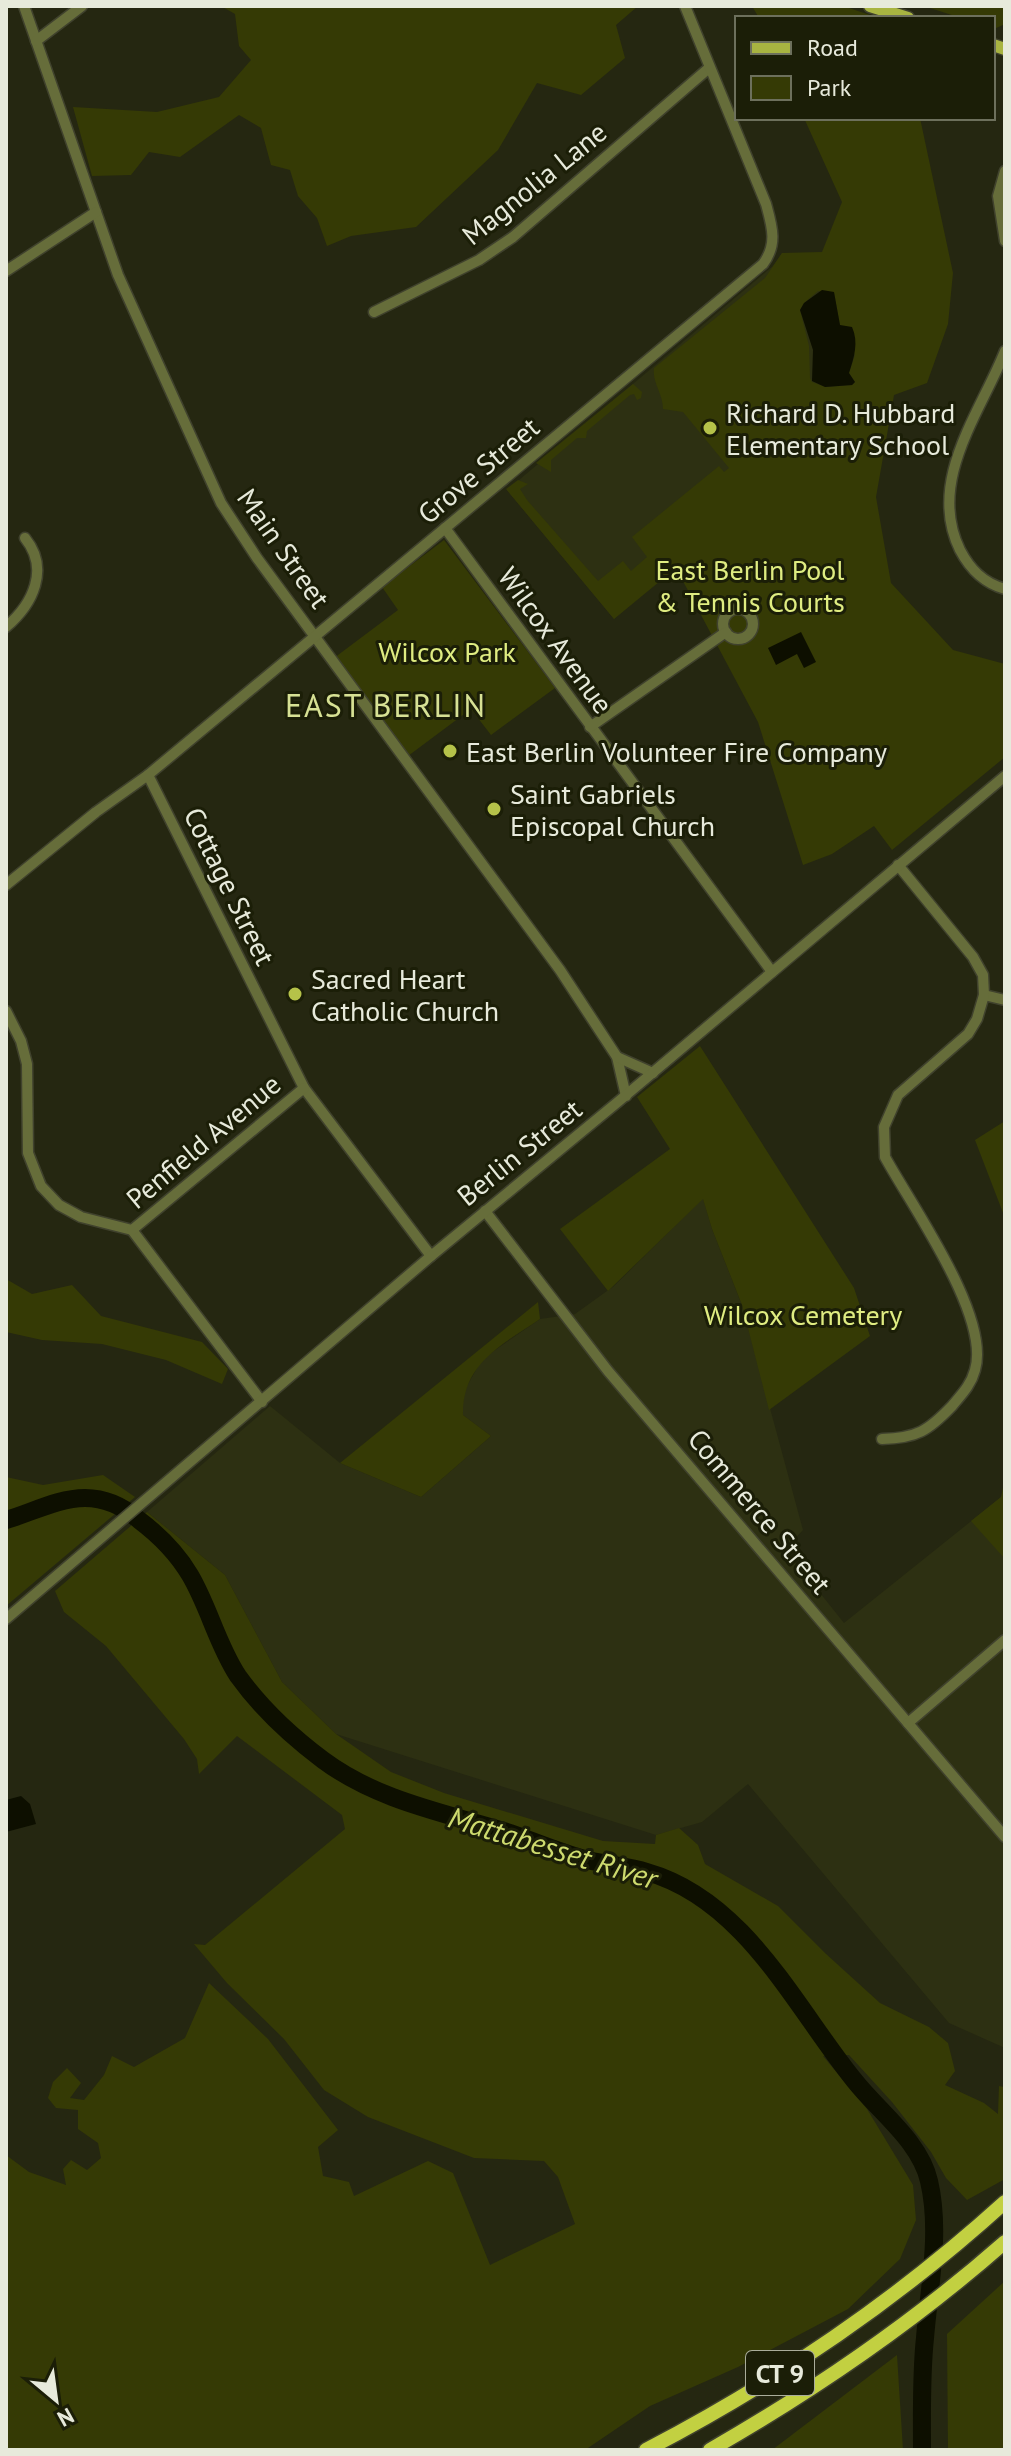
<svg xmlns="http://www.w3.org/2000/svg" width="1011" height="2456" font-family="'PT Sans',sans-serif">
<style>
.built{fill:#2d3012}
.green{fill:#353a05;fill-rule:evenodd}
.water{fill:#0d0f00}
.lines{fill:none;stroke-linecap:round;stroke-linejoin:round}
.river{stroke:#0d0f00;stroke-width:18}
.minor-casing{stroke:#40422d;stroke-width:13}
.major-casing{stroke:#40422d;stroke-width:15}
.highway-casing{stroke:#40422d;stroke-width:17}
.minor{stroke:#666d3a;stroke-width:10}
.major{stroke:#a8b441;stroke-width:12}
.highway{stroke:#c2d041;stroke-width:14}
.poi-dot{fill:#b5c249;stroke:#1b1e07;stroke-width:3}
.labels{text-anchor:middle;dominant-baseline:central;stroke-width:6;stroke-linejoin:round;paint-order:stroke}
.shield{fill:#1b1e07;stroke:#aaad9b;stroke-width:2}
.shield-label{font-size:26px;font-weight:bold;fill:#e7eadb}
.street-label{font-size:28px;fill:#e7eadb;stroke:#1b1e07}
.poi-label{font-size:28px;fill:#e7eadb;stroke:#1b1e07;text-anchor:start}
.park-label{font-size:28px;fill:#dfec81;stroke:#1b1e07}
.water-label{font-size:30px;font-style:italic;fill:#cdda6e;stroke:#1b1e07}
.quarter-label{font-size:32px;letter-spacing:2px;fill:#d7e194;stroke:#1b1e07}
</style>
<rect width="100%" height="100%" fill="#252711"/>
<g class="built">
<path d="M782,253H822L886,389L614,619L507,490L773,266Z"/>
<path d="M703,1198L712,1229L742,1305L803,1530L785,1549L844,1623L1005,1494V2048L949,2023L748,1784L702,1822L656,1835L336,1734L282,1682L225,1575L147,1512L270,1406L340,1463L421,1497L491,1436L463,1415V1393L482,1359L540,1319L575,1314L614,1286Z"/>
</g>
<g class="green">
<path d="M221,6H638L616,25L625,58L581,95L537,83L498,150L416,227L351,236L327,246L317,218L298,196L290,170L271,165L261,128L239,115L180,157L149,152L131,175L92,176L73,107L157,112L219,97L251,60L239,46L235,14Z"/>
<path d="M752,6H843L879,18H759Z"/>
<path d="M924,6H1005L1003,25L994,29L993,18H961Z"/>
<path d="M804,118H920L953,273L948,324L927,383L894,395L876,497L891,583L953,650L1005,664V757L892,850L874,826L832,854L803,865L758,722L676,568L614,619L506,489L518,480L528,484L520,489L527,500L598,581L623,561L631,571L647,557L632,537L719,466L724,472L729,468L683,412L663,409C663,393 652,383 654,368L765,278L782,253L822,252L842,202ZM818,291L834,293L840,325L855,355L849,373L855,382L852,385L826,387L812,382L810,378L809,346L800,310L804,303Z"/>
<path d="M633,384L642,392L641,398L637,400L634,394L630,395L587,431L586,438H577L551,460V472L536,463Z"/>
<path d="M444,540L555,688L491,735L471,709L408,756L334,658L398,610L382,587Z"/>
<path d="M700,1046L854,1288L870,1336L769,1410L742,1305L712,1229L703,1199L608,1291L560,1229L670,1149L637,1097Z"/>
<path d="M1005,1121V1218L975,1140Z"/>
<path d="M6,1279L32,1294L72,1285L101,1316L202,1342L228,1369L222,1384L166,1360L102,1344L42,1340L6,1332Z"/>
<path d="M538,1302L540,1319C502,1345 462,1363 463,1415L491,1436L421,1497L340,1463Z"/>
<path d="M103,1475L135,1497L6,1606V1477L43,1485Z"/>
<path d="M1005,1478V1559L971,1521L1001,1497Z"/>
<path d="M147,1512L225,1575L282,1682L336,1734L391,1772L444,1793L603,1841L655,1844L656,1835L679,1828L698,1845L705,1864L778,1906L825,1953L880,2003L929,2027L948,2043L955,2071L945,2085L984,2103L998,2114L999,2086L1004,2087L1005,2179L967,2200L946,2178L931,2152L892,2102L849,2055L823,2056L867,2109L913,2185L916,2220L900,2259L848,2309L738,2367L650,2406L585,2450H6V2155L29,2172L66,2185L63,2169L71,2160L87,2170L101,2158L98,2143L78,2129V2110L56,2108L48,2098L53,2082L67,2068L81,2083L70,2098L84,2100L104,2075L112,2056L134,2067L185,2038L209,1983L268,2039L338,2130L318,2147L323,2176L349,2182L354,2196L428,2161L453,2173L490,2265L575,2224L558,2177L544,2161L474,2158L368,2117L324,2090L284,2039L227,1983L194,1944L205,1945L345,1829L342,1815L237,1736L199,1774L197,1759L184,1739L106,1646L64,1612L55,1591Z"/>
<path d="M1005,2281V2450H948L947,2334Z"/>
<path d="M897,2355L903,2450H772Z"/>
</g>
<g class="water">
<path d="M822,290L834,292L840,325L852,327C859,342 854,358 849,373L855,382L852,385L825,387L812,381L813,350L800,310L804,303Z"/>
<path d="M801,632L816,662L804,668L797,654L776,665L768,648Z"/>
<path d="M21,1796L30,1804L36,1824L6,1832V1800Z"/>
</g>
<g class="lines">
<path class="river" d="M6,1520C31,1513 58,1498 85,1498C105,1498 124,1507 139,1520C159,1535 177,1553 190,1575C209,1607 217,1644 238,1676C261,1708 291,1736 323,1760C378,1801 446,1813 510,1833C536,1842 561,1853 588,1860C607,1865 627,1866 647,1872C745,1900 795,2007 854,2080C879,2112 920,2141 929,2181C941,2232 929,2287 925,2338C921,2375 922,2412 922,2450"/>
<defs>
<g id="minor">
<path d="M24,6L118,275L221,503L257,558L560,970L617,1057L626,1096"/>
<path d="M36,41L82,6"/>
<path d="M1005,171L998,196L1005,241"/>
<path d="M6,271L96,212"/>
<path d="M374,312L479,260L513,237L709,68"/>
<path d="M1005,351C981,412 926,481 960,550C970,569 983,583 1005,589"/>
<path d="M445,528L772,972"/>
<circle cx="738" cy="624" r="15"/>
<path d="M6,627C33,604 50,569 25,538"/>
<path d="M590,727L726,632"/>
<path d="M148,775L304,1088L431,1256"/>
<path d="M6,885L96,812L148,775L763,264C778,244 772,226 766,204L685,6"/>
<path d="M984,995L1005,1000"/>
<path d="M6,1011L21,1041L27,1064L28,1153L41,1186L59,1205L81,1217L132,1230L262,1402"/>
<path d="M617,1057L653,1073"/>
<path d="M485,1211L608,1371L1005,1837"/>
<path d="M132,1230L304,1088"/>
<path d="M882,1439C917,1438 928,1431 952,1406C962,1394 971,1385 975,1370C991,1316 911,1205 885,1157L884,1127L898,1095L968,1034L977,1019L984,995L983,975L973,957L898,865"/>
<path d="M6,1619L431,1256L619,1101L1005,776"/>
<path d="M908,1723L1005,1640"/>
</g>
<g id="major">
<path d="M870,6L908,18"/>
<path d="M993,45L1005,49"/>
</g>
<g id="highway">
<path d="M646,2450C775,2383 897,2300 1005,2202"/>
<path d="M710,2450C815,2390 914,2322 1005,2242"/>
</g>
</defs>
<use href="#minor" class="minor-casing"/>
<use href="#major" class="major-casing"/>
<use href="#highway" class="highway-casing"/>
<use href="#minor" class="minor"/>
<use href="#major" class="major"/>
<use href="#highway" class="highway"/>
</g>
<g class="poi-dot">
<circle cx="710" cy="428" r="8"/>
<circle cx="450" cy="751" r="8"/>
<circle cx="494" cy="809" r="8"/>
<circle cx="295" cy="994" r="8"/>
</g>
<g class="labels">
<rect class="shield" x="746" y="2351" width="68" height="44" rx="6"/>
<g class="shield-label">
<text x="780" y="2373">CT 9</text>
</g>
<g class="street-label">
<text transform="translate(534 183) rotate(-39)">Magnolia Lane</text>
<text transform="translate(478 470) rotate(-40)">Grove Street</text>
<text transform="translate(284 548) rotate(55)">Main Street</text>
<text transform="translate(556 640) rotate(54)">Wilcox Avenue</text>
<text transform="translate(230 886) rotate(64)">Cottage Street</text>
<text transform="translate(203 1141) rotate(-40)">Penfield Avenue</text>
<text transform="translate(519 1152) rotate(-39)">Berlin Street</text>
<text transform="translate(760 1511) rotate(50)">Commerce Street</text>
</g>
<g class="poi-label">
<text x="726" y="412">Richard D. Hubbard<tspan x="726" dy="32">Elementary School</tspan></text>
<text x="466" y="751">East Berlin Volunteer Fire Company</text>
<text x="510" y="793">Saint Gabriels<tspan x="510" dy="32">Episcopal Church</tspan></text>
<text x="311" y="978">Sacred Heart<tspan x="311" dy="32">Catholic Church</tspan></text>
</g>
<g class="park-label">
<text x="750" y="569">East Berlin Pool<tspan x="750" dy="32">&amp; Tennis Courts</tspan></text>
<text x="447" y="651">Wilcox Park</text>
<text x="803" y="1314">Wilcox Cemetery</text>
</g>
<g class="water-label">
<text transform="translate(553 1847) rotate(17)">Mattabesset River</text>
</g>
<g class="quarter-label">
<text x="386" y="705">EAST BERLIN</text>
</g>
</g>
<rect width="1011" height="2456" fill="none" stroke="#e7eadb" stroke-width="16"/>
<rect x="735" y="16" width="260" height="104" fill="#1b1e07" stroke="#6d705c" stroke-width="2"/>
<rect x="751" y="42" width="40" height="12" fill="#a8b441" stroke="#6d705c" stroke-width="2"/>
<text x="807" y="56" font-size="24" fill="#e7eadb">Road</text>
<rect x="751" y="76" width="40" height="24" fill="#353a05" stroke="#6d705c" stroke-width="2"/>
<text x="807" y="96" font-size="24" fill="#e7eadb">Park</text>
<g transform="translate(56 2400) rotate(151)" stroke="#1b1e07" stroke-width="6" paint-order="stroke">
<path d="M0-6L14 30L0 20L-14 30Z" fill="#e7eadb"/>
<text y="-12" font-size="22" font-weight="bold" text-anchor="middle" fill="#e7eadb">N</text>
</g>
</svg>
